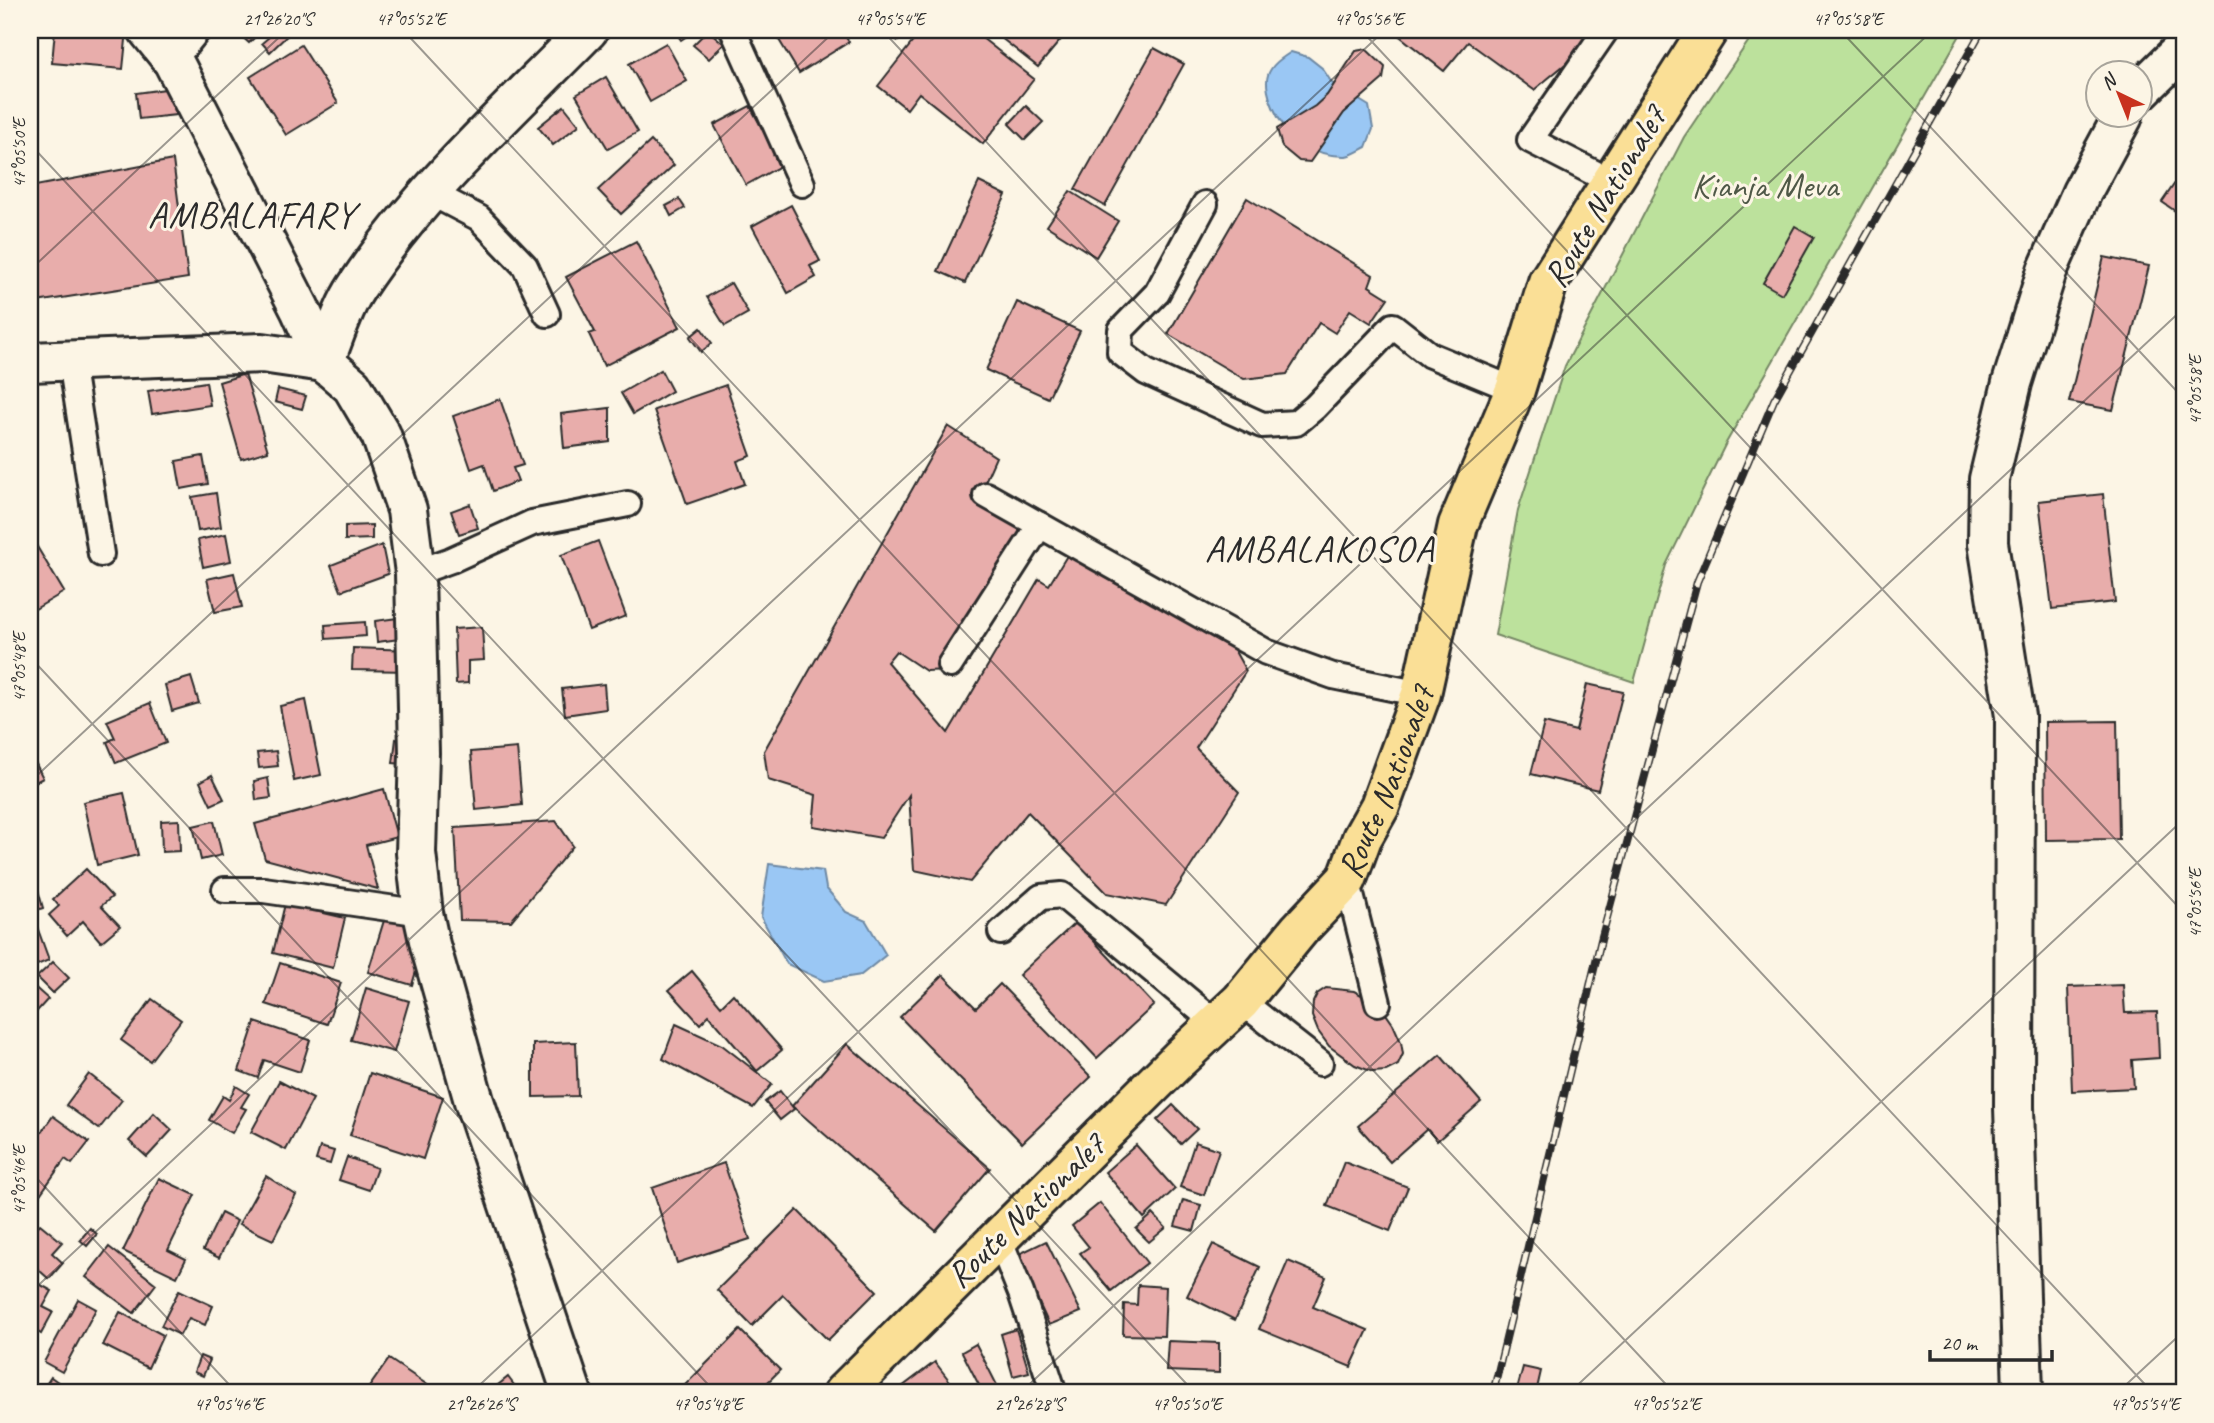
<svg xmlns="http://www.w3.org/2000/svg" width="2214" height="1423" font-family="Caveat,sans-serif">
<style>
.green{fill:#bce19c;stroke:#748664;stroke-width:2}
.water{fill:#9ac7f4;stroke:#6e89a4;stroke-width:2}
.building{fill:#e8adab;stroke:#2b2b2b;stroke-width:2}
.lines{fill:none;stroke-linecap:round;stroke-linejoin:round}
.service-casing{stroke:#2b2b2b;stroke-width:30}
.minor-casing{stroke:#2b2b2b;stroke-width:44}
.primary-casing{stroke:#2b2b2b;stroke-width:44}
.service{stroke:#fcf5e5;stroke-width:24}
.minor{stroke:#fcf5e5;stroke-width:38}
.primary{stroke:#fadf96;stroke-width:38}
.rail-casing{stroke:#2b2b2b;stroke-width:8}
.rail{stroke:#fcf5e5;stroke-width:5;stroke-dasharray:16;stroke-linecap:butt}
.ticks{fill:none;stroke:#2b2b2b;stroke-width:2;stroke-opacity:0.45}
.labels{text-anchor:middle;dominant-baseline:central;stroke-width:6;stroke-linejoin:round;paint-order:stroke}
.park-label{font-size:35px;fill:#4f5847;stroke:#fcf5e5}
.street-label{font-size:35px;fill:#2b2b2b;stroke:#fcf5e5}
.neighbourhood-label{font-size:37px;letter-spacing:2px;fill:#2b2b2b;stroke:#fcf5e5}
.neatline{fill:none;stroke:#2b2b2b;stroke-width:2.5}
.ticks-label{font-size:18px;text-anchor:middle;fill:#2b2b2b}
</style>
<rect width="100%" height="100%" fill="#fcf5e5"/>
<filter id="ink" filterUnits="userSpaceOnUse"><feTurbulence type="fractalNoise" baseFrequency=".0143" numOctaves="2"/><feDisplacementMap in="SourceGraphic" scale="14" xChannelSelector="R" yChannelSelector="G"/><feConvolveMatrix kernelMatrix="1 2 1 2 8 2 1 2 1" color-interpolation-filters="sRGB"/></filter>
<g filter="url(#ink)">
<path class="green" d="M1756,30H1963L1726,443L1666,565L1634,682L1495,635L1518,510L1565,366L1684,137Z"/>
<g class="water">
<path d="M1291,52L1308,57L1322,68L1332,83L1369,106L1373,129L1366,147C1360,150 1353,155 1346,156C1313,157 1285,136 1273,107C1269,98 1265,84 1268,75C1272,64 1282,58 1291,52Z"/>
<path d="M769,864L823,871L826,888L846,912L866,921L886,955L861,975L824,981L787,964L761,917Z"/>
</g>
<g class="building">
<path d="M55,30H127L123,69L52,63Z"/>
<path d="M240,30H262L249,43L237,32Z"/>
<path d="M277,30H293L270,52L262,43Z"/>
<path d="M674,30H696L681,40Z"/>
<path d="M708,30L724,44L709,59L693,45Z"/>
<path d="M773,30H841L849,42L799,73Z"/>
<path d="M881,30H906L898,41Z"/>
<path d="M922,30H972L1034,79L983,144L919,93L907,109L878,86Z"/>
<path d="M991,30H1069L1038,67Z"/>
<path d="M1392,30H1592L1569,61L1534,90L1468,42L1444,71Z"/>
<path d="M666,43L687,81L650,102L629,64Z"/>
<path d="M301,45L338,103L286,135L250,77Z"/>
<path d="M1154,48L1184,64L1105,206L1075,189Z"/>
<path d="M1366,49L1385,67L1383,79L1344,113L1310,162L1299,161L1282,147L1277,129L1315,106L1327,95L1356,51Z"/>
<path d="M606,77L638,132L608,149L576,95Z"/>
<path d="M173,88L176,115L139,119L136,93Z"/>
<path d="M564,106L579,125L553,145L538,127Z"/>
<path d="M750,106L782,165L746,185L714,125Z"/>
<path d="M1026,106L1043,122L1025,140L1009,124Z"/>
<path d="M651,141L674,165L621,214L598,190Z"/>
<path d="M173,160L188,278L30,303V187Z"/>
<path d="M2184,170V217L2162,202Z"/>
<path d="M979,182L1006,195L965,283L938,271Z"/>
<path d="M1070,191L1118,221L1096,257L1047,226Z"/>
<path d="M1247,198L1373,275L1369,286L1388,298L1371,323L1350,310L1335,333L1319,323L1287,374L1244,379L1168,334Z"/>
<path d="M679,199L685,208L671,216L666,206Z"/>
<path d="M791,205L820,261L810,266L816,277L788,293L752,226Z"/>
<path d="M1795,226L1814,237L1782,294L1763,283Z"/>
<path d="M636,241L680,327L604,366L589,334L595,332L566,277Z"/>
<path d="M2104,257L2149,266L2113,410L2069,402Z"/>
<path d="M731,283L748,313L725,326L707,297Z"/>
<path d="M1017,302L1080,331L1048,398L986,370Z"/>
<path d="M701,328L712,343L701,352L690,337Z"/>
<path d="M661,370L672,391L633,414L621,393Z"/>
<path d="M245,374L268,451L241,459L219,382Z"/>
<path d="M206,382L210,405L152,414L148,391Z"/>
<path d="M726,385L751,456L737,461L745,484L687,504L654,410Z"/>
<path d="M278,389L306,396L302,409L275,402Z"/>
<path d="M500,399L523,465L513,468L518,481L493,491L484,464L471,469L453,416Z"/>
<path d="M610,408V442L564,448L561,414Z"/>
<path d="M948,426L996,457L976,502L1037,536L948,670L926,671L896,651L887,662L948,733L1039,579L1049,585L1071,549L1232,646L1246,671L1196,748L1239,792L1166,905L1107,893L1028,812L970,882L914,870L909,795L881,838L813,826L816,795L768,780L764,751Z"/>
<path d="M203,456L208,484L181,489L176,461Z"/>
<path d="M216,493L221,527L198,531L192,497Z"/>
<path d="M2103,494L2115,602L2052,609L2039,501Z"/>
<path d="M470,504L478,528L459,534L451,511Z"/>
<path d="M372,525V539L345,540V526Z"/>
<path d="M226,534L231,561L203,567L198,540Z"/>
<path d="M30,535L64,592L30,612Z"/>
<path d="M598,541L626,616L589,630L561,555Z"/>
<path d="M382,545L388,574L341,591L331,565Z"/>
<path d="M234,573L242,607L215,612L207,579Z"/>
<path d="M405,617L407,638L377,642L375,621Z"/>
<path d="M365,622L366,636L326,639L325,625Z"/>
<path d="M482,627L484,660L468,661V683L456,684L454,629Z"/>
<path d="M353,648L412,650L411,671L352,670Z"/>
<path d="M191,677L199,703L172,711L165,685Z"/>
<path d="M604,684L606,709L565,715L562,689Z"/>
<path d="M1587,684L1623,692L1598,790L1531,774L1544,723L1576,731Z"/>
<path d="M306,700L321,775L294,781L280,706Z"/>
<path d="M150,703L166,743L116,763L107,742L115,738L107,721Z"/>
<path d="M2117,721L2119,839L2046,840L2045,722Z"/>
<path d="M396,739L407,741L404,764L393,763Z"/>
<path d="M517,748L522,805L476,810L471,752Z"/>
<path d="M276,751L278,766L259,768L257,753Z"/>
<path d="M30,752L43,778L30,785Z"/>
<path d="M212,775L224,799L211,805L200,782Z"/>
<path d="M268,778L271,798L256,800L254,781Z"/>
<path d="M384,789L397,837L366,845L378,889L265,859L255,824Z"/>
<path d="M124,793L138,855L97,865L83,802Z"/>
<path d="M179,820L180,851L162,852L161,821Z"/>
<path d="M214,821L222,855L201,860L193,826Z"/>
<path d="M556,821L573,846L511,921L460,920L455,828Z"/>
<path d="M86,869L112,897L101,906L120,926L101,942L83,921L67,936L49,915L59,906L53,899Z"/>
<path d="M34,875L43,908L30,912V876Z"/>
<path d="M285,904L345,918L333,968L273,953Z"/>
<path d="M386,914L429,926L412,985L368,972Z"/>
<path d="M1076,922L1154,1005L1097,1058L1019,975Z"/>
<path d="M36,924L49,960L30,968V926Z"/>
<path d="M53,962L69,978L53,993L37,977Z"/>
<path d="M280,963L341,983L327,1024L266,1004Z"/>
<path d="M692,971L721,1006L733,994L782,1050L757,1071L709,1015L700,1024L669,990Z"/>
<path d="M943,975L976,1008L1000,984L1091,1077L1022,1143L900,1017Z"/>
<path d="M30,983L48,999L30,1019Z"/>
<path d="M2123,985L2125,1013L2157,1012L2159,1058L2132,1060L2134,1088L2072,1091L2068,987Z"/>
<path d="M366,988L409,1001L394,1052L351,1040Z"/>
<path d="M1326,988L1354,991L1371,1000L1384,1011L1393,1024L1401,1042L1403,1054L1398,1065L1386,1071L1373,1072L1355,1065L1329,1046L1318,1031L1312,1016L1313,1002L1317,994Z"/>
<path d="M152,999L181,1020L150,1061L121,1040Z"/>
<path d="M255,1022L310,1040L300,1072L264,1060L258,1078L239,1071Z"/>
<path d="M676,1024L722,1045L772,1084L753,1108L663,1059Z"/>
<path d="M576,1042L578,1096L533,1097V1044Z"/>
<path d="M847,1044L990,1168L936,1231L792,1106Z"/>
<path d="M1440,1055L1481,1102L1437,1141L1427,1129L1390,1162L1358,1126Z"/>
<path d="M370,1073L443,1097L423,1159L350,1135Z"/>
<path d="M89,1074L122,1100L99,1129L66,1105Z"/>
<path d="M279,1081L313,1099L286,1150L251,1132Z"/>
<path d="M236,1086L249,1094L241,1107L246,1109L232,1133L209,1120L223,1096L229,1100Z"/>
<path d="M780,1091L794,1109L780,1120L765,1102Z"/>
<path d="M1173,1105L1197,1129L1181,1144L1157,1120Z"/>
<path d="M154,1113L172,1130L147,1157L129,1141Z"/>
<path d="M53,1116L89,1142L72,1164L65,1159L34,1203L30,1200V1148Z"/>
<path d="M1195,1142L1219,1150L1204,1195L1180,1187Z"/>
<path d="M1136,1145L1175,1189L1144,1218L1105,1172Z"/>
<path d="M320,1147L334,1151L330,1164L316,1160Z"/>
<path d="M347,1157L377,1168L369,1190L339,1180Z"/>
<path d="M1344,1162L1408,1187L1390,1231L1327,1206Z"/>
<path d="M724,1163L750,1239L677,1263L652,1188Z"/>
<path d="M266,1176L296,1195L273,1240L239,1224Z"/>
<path d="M159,1178L195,1195L168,1250L186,1259L177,1277L123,1251Z"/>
<path d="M1183,1200L1201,1205L1194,1231L1175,1226Z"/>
<path d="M1100,1203L1147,1263L1111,1291L1080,1253L1089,1247L1072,1226Z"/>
<path d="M797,1210L877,1291L828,1340L783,1295L752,1326L717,1290Z"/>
<path d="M221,1213L237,1221L219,1258L203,1250Z"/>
<path d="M1153,1214L1166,1228L1149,1242L1136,1229Z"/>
<path d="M40,1224L62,1242L52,1253L63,1263L49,1279L30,1262V1235Z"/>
<path d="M90,1228L97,1234L87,1246L80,1240Z"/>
<path d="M1046,1241L1081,1312L1049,1325L1017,1255Z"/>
<path d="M1213,1244L1260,1267L1235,1320L1187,1296Z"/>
<path d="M109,1247L156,1284L134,1313L86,1277Z"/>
<path d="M1288,1261L1326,1277L1313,1307L1368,1330L1351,1367L1259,1329Z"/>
<path d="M30,1279L52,1291L43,1307L53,1312L41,1334L30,1327Z"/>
<path d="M1138,1285L1166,1287L1164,1336L1123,1335L1124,1304L1137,1305Z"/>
<path d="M179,1290L213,1306L205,1325L189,1318L180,1335L161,1326Z"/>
<path d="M78,1299L96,1309L62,1372L44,1362Z"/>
<path d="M120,1312L163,1335L148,1368L103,1345Z"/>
<path d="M1016,1329L1029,1372L1013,1376L1001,1334Z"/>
<path d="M740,1330L780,1370L757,1393H693L685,1385Z"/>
<path d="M1168,1341L1219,1343V1373L1166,1371Z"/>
<path d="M976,1344L1001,1393H983L962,1352Z"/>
<path d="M200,1356L210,1360L203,1376L194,1372Z"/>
<path d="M389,1359L432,1388L428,1393H365Z"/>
<path d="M935,1362L959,1393H894Z"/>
<path d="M1523,1367L1541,1371L1536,1393H1516Z"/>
<path d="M51,1377L58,1382L53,1392L45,1386Z"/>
<path d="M508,1377L520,1393H488Z"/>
</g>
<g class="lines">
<defs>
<g id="service">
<path d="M733,30L802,184"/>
<path d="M1606,30L1530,140L1610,181"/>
<path d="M173,61L198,30"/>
<path d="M431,193L479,218L525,266L547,314"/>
<path d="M1205,204L1157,293L1121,330L1120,352L1146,372L1262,425L1296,423L1315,407L1393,326L1430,355L1515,390"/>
<path d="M71,361L101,554"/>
<path d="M986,495L1266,652L1333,676L1421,694"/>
<path d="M415,573L451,560L532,523L628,504"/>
<path d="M950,665L1040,525"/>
<path d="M1347,879L1378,1003"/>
<path d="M225,890H264L423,913"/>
<path d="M1001,932L1041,897L1062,895L1217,1024"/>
<path d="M1241,1001L1320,1063"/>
<path d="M999,1238L1021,1293L1054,1393"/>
</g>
<g id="minor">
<path d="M148,30L173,61L300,309L324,362L352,386L381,435L407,510L415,573L419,753L416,853L423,913L430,945L474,1101L572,1393"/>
<path d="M2140,91L2184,48"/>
<path d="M30,362L262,353L324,362"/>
<path d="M324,362C334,338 342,309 356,288C419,192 508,112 588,30"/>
<path d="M2023,1393L2014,1107L2015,716L1988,543L1989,479L2012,383L2047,271L2082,192L2123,116"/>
</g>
<g id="primary">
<path id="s1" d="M843,1393L1179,1059L1241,1001L1299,930L1347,879L1362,838L1380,806L1421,694L1458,525L1515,390L1548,282L1708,30"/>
</g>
</defs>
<use href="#service" class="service-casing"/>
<use href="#minor" class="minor-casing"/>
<use href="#primary" class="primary-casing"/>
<use href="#service" class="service"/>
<use href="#minor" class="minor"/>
<use href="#primary" class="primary"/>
<defs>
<path id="rail" d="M1493,1393L1601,940L1697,582L1774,400L1982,30"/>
</defs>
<use href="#rail" class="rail-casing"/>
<use href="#rail" class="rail"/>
</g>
</g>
<path class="ticks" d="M403,30L1674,1393M882,30L2153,1393M1361,30L2184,913M1840,30L2184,399M30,144L1195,1393M30,270L287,30M30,657L716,1393M30,782L836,30M30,1171L237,1393M30,1293L1385,30M471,1393L1933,30M1020,1393L2184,308M1569,1393L2184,819M2117,1393L2184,1331"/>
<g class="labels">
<g class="park-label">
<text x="1765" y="185">Kianja Meva</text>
</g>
<g class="street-label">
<text transform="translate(1605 196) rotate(-59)">Route Nationale7</text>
<text stroke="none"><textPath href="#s1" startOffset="826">Route Nationale7</textPath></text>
<text transform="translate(1026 1210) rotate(-44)">Route Nationale7</text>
</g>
<g class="neighbourhood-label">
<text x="252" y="214">AMBALAFARY</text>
<text x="1320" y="548">AMBALAKOSOA</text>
</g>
</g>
<rect width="2214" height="1423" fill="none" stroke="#fcf5e5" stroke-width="77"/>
<g transform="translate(2119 94) rotate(317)"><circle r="33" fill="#fcf5e5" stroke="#a8a49b" stroke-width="2"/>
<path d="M0-5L12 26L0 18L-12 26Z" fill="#c8321e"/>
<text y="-10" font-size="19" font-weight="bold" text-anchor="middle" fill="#2b2b2b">N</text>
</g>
<path d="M1930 1350v10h122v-10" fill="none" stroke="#2b2b2b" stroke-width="3.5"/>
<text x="1941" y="1350" font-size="21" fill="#2b2b2b" stroke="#fcf5e5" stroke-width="5" paint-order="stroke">20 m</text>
<rect x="38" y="38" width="2138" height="1346" class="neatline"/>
<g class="ticks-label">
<text x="278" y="25">21°26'20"S</text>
<text x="411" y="25">47°05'52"E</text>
<text x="890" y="25">47°05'54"E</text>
<text x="1369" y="25">47°05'56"E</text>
<text x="1848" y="25">47°05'58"E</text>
<text transform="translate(19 153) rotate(-90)" y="6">47°05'50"E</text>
<text transform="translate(2195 390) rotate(-90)" y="6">47°05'58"E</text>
<text transform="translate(19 667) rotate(-90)" y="6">47°05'48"E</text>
<text transform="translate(2195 903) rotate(-90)" y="6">47°05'56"E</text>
<text transform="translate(19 1180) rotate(-90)" y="6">47°05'46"E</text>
<text x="229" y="1410">47°05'46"E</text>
<text x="481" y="1410">21°26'26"S</text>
<text x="708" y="1410">47°05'48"E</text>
<text x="1029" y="1410">21°26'28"S</text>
<text x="1187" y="1410">47°05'50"E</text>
<text x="1666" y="1410">47°05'52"E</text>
<text x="2145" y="1410">47°05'54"E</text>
</g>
</svg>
